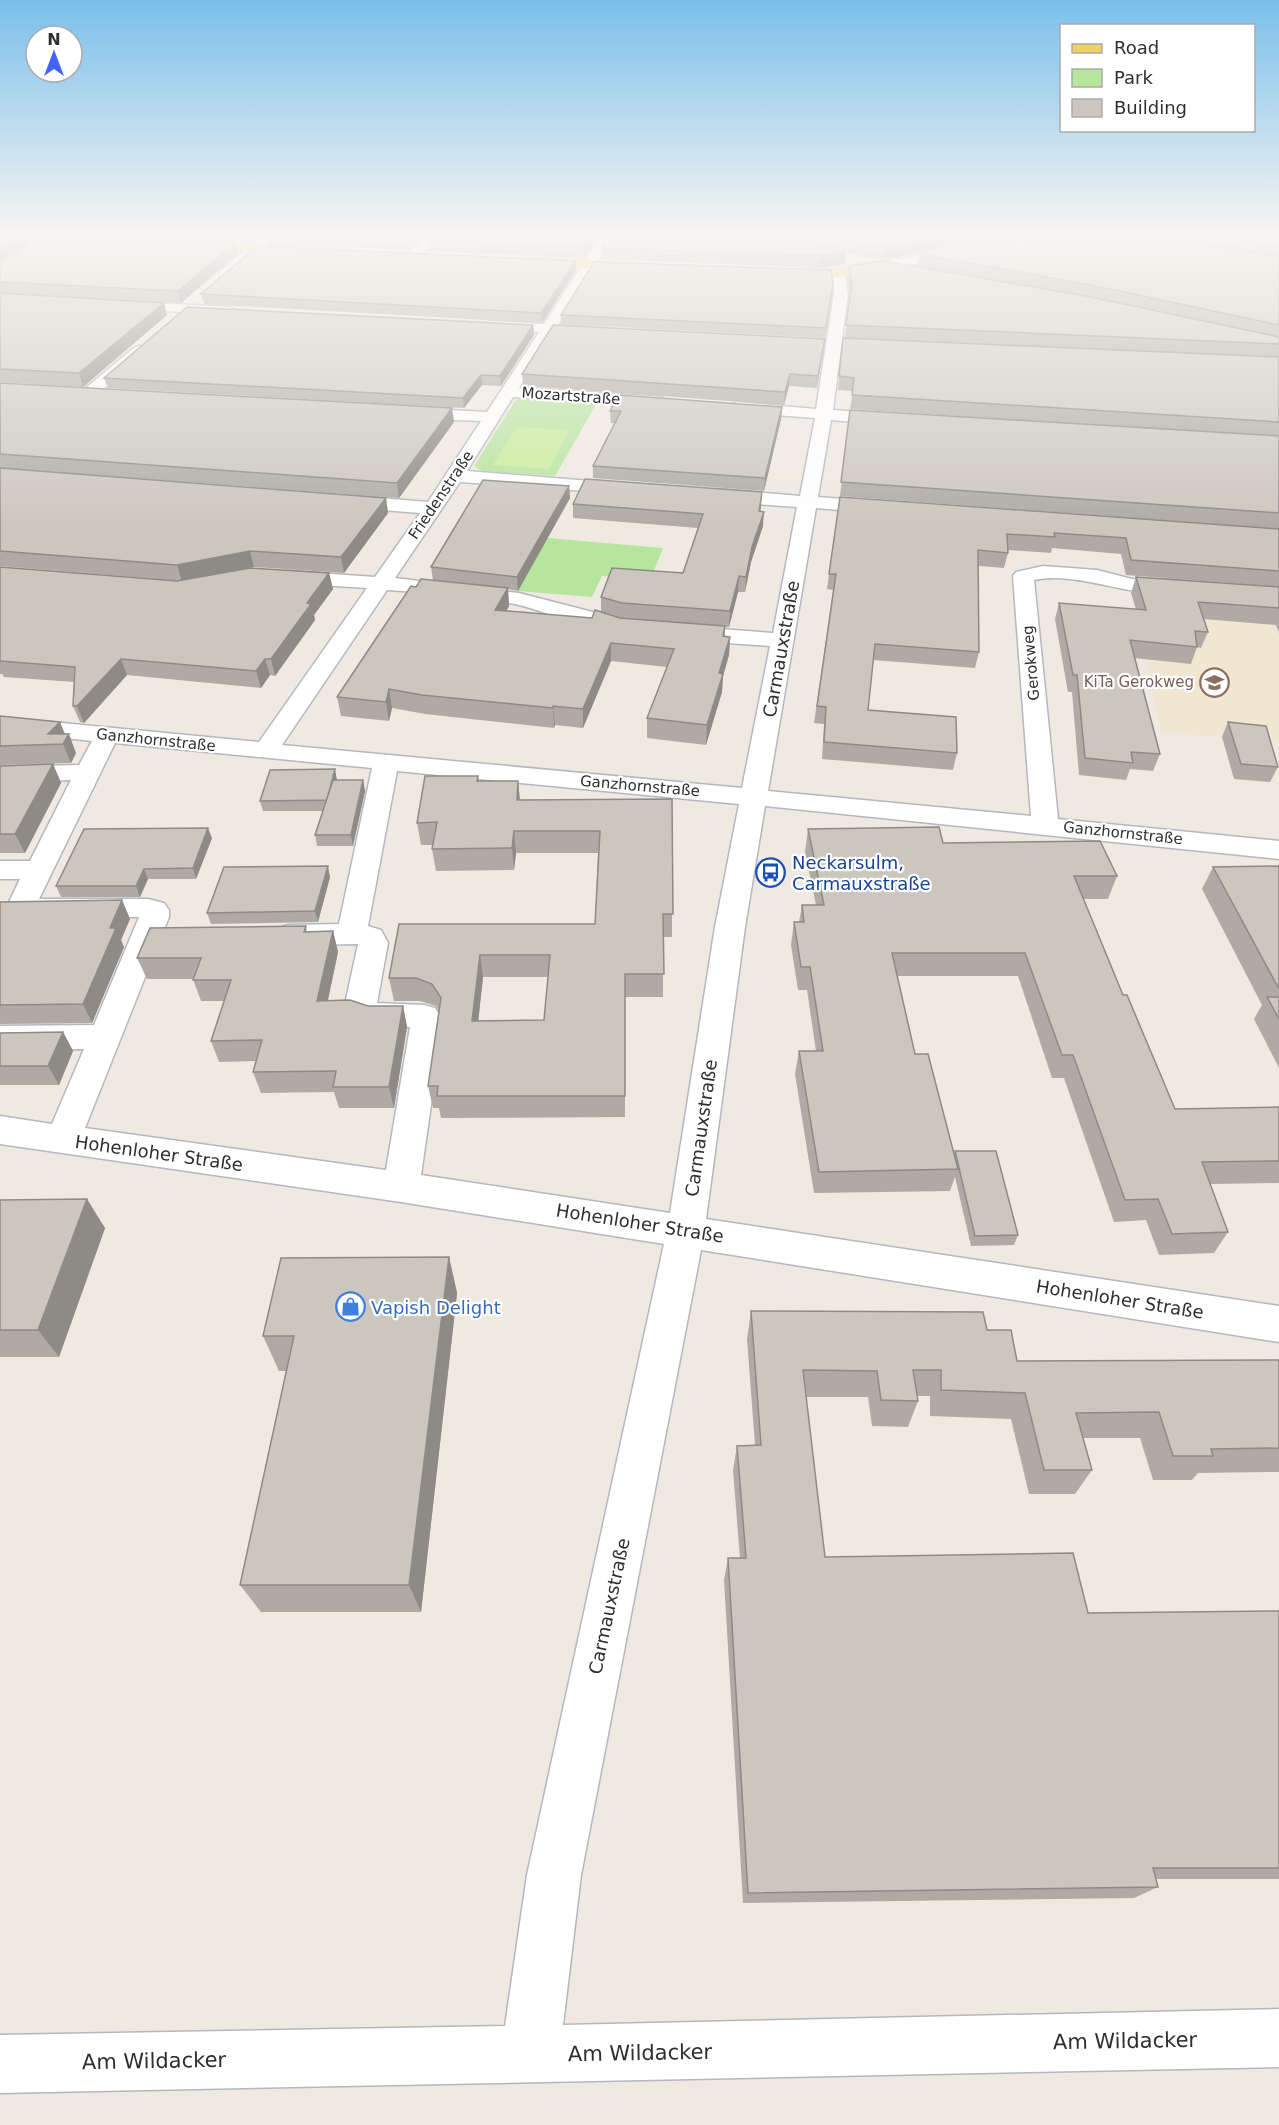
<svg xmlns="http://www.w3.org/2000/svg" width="1279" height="2125" font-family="'DejaVu Sans',sans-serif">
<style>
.education{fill:#f0e6d1}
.green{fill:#b6e59e}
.pitch{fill:#c9ec9a}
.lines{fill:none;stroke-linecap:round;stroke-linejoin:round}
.minor-casing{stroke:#b4b7c1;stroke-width:3}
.major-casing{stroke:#c9c9c9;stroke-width:3}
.minor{fill:#fff;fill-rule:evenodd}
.major{fill:#f2d163;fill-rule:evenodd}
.wall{fill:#afaba4;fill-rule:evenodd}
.shaded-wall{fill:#8e8b86}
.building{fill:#cbc7bf;stroke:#8e8b86;stroke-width:1.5;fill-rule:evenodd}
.labels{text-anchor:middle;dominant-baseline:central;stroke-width:4.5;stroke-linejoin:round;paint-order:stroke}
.far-street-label{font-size:15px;fill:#2e2e2e;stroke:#fff}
.far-education-label{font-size:15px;fill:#785e54;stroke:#fff;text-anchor:end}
.street-label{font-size:18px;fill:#2e2e2e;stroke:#fff}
.transit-label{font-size:18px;fill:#164399;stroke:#fff;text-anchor:start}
.shop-label{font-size:18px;fill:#366cbe;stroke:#fff;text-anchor:start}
.near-street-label{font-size:21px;fill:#2e2e2e;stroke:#fff}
</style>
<rect width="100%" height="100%" fill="#efe9e1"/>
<path class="education" d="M1130,588L1269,600L1279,632V742L1162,732Z"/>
<g class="green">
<path d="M519,395L598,401L555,476L483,471L474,466Z"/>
<path d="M547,538L663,548L650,580L602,576L592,597L518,591Z"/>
</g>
<path class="pitch" d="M517,427L570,430L549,469L493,465Z"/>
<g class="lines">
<defs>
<g id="minor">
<path d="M265,234H278L231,277H221L220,274L221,271Z"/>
<path d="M429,234H441L417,259H409L407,256L409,253Z"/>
<path d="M602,234H614L558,325L594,327L601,331L594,335L553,333L519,388L661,397L669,402L661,407L513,397L467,471L627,484L633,485L636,489L633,493L627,494L460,482L395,578L519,593L635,623L638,628L635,633C608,639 549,612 519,605C476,596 431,593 387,590L282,745L742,788L770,646L681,640L673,638L670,633L673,628L681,626L773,633L797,507L717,501L710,499L708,495L710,491L717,489L800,496L815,418L736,412L728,407L736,402L816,409L834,294L832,276L838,269H848L849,272L845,277L848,294L833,410L894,415L902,420L894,425L831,420L818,497L884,502L891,504L893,508L891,512L884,514L816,508L768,791L1031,816L1013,576L1016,572L1043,566L1097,570L1132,579L1178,580L1185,582L1188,586L1185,590C1135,603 1084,570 1034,580L1058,819L1279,841V859L765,806L745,927L706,1219L1279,1306V1342L701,1250L581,1875L563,2025L1279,2009V2067L0,2093V2035L505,2026L527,1875L664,1244L401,1202L0,1144V1116L52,1124L84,1049L0,1050V1026L94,1025L139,917H34L15,913L9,902L20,879H0V861H30L71,780L0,783V767L79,765L92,741L0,731V717L259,742L367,588L288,583L281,581L278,577L281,573L288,571L375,577L420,513L343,507L336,505L334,501L336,497L343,495L428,502L481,421L409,418L401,413L409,408L487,412L539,332L490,329L483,325L490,321L544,324ZM115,743L372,768L339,924L289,925L278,928L274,935L278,942L289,945L358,944L345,1004L352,1018L373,1025L410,1027L386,1170L85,1128L169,917V910L164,903L148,899H39ZM397,771L739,804L715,927L670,1213L421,1175L443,1021L435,1008L424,1005L377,1003L388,943L381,930L368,926Z"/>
<path d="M964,234H976C955,262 914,263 882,270L876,266L878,263C905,257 944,257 964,234Z"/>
<path d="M122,301L229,307L236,311L229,315L117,308L115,305Z"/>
<path d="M140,346L145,347L147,350L145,353L93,398H81L79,395L81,392L135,347Z"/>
</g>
<g id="major">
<path d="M0,234L85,236L91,240L85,244L0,240Z"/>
<path d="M194,241L298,246L304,250L298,254L190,248L188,245Z"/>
<path d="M532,257L636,263L642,267L636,271L528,264L526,261Z"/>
<path d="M882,262L888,266L886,269L836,277L787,278L781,274L787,270L836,269Z"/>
</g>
</defs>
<use href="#minor" class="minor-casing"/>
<use href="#major" class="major-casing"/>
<use href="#minor" class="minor"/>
<use href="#major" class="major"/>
</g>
<g class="wall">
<path d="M0,234H26L29,244L9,256L47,234H262L251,243L236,242L238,254L181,303L13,294L164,303L167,315L83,387L0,382Z"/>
<path d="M268,234H426L409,250L270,244Z"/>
<path d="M432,234H599L584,258L428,251L426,240Z"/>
<path d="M756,234H961L954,240L936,249L1134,234H1279V357L845,338L850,294L847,278L849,266L1057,291L917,266L919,254L933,250L883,260Z"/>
<path d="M601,248L846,253L845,264L819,268L601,259Z"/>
<path d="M576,270L542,323L204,304L201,294Z"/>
<path d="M832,294L825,338L561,324V315Z"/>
<path d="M533,325L534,335L501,386L482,385L464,408L108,388L104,378Z"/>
<path d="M843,338L1279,357V529L840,496L850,410L1046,422L850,409L853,391L838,390Z"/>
<path d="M823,351L817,388L789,386L784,405L523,386L522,374Z"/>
<path d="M0,383L454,422L399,498L91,475L386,498L388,513L344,573L254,567L236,570L329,573L333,589L314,615L315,620L275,676L270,675L261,688L127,675L84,723L80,722L73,706L74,682L4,677L2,674H0V567L177,581H181L0,566Z"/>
<path d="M782,407L781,419L764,491L593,478V466L615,423H611L610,411Z"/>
<path d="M569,486L570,498L518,591L508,589L509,606L506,611L592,618L601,612V597L683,573L698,528L573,518V504L762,492L760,511L763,526L751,562L745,592H738L729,627H725V636L730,637L729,655L723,676L722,692L706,745L647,738V718L667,667L611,661L583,728L555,725L554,728L425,714L392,708L389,721L341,716L337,697L416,587L433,580L431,567Z"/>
<path d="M840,497L1279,529V587L1126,575L1121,554L1052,548L1051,553L1008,550V553L1004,568L979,566V652L975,668L873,660L868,710L957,753L953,770L822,759L824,724L814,723L833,590L827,589Z"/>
<path d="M1136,577L1279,587V633L1276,625L1204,619L1208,632L1201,648L1197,647L1191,664L1134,658L1160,754L1153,771L1130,769L1126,780L1079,775L1072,692H1068L1055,619L1059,603L1136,609L1131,593Z"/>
<path d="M0,716L60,722L65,734L76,753L71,763L0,765Z"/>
<path d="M1228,722L1278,767L1270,782L1234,779L1222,737Z"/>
<path d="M53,764L61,783L25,853H0V766Z"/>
<path d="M478,776L479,781H518L520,800L672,799V937H663V997H625V1117L441,1118L439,1108H433L428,1086L439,1011L436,1006L420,1001H394L389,978L595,924L598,853H516L514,870L436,871L432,849L433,845H421L417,823ZM483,977H548L544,1020L478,1021Z"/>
<path d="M337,780H363L365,791L353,846H317L315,835L323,811H263L260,801Z"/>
<path d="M808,829L943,843L1117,876L1108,899H1083L1123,995L1175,1109L1279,1107V1183L1210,1184L1228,1232L1214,1253L1159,1255L1146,1220L1114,1222L1064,1078H1052L1018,976H897L915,1054L954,1154L955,1151L1018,1235L1014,1245L971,1246L955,1177L950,1191L814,1193L795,1074L799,1051H816L807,990H798L791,945L794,922H799L802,905H816L805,852Z"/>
<path d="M212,838L196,879H148L140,897H61L56,886Z"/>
<path d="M1279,866V1068L1254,1019L1262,1005L1202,889L1213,867Z"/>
<path d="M330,877L318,922L211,924L207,913Z"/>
<path d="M122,900L130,919L121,940L124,947L92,1023L0,1024V902Z"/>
<path d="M306,926L307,932L333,931L338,952L328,1001L368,1006H403L407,1027L394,1108H339L334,1092L261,1093L253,1072L256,1061L219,1062L211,1041L224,1001H201L193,979H147L137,958Z"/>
<path d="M63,1032L73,1051L59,1085H0V1033Z"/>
<path d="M0,1200L105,1228L59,1357H0Z"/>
<path d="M449,1257L457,1293L421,1612H261L240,1585L286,1371H279L263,1336Z"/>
<path d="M751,1311L987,1330L1017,1361L1279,1360V1472L1198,1473L1192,1480H1153L1140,1438H1083L1092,1470L1075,1494H1029L1011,1419L930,1416V1396H917L918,1401L908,1427L872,1426L868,1397H806L825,1557L1088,1613L1279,1611V1879H1156L1158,1887L1134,1898L743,1903L724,1580L728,1558H740L733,1470L737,1446L755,1445L747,1339Z"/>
</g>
<g class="shaded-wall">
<path d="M23,234H26L29,244L0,261V248Z"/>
<path d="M249,234H262L251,243Z"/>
<path d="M413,234H426L409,250L407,239Z"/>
<path d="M592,234H599L584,258L583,247Z"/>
<path d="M946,234H961L954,240L934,250L883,260L885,248Z"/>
<path d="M236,242L238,254L181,303L178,291Z"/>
<path d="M846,253L845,264L819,268L820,256Z"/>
<path d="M576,261V270L542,323L541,313Z"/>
<path d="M164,303L167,315L83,387L79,373Z"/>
<path d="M533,325L534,335L501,386L500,376Z"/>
<path d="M825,339L823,351L817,388L818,376Z"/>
<path d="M790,374L789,386L784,405L785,392Z"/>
<path d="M481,375L482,385L464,408L463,398Z"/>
<path d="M782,407L781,419L764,491L765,478Z"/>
<path d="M452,408L454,422L399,498L397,483Z"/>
<path d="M569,486L570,498L518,591L517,577Z"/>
<path d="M762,492L761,507L758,526L759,511Z"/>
<path d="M386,498L388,513L344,573L341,557Z"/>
<path d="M764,512L763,526L751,562L745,592L746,577L752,547Z"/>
<path d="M250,551L254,567L182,581L177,565Z"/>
<path d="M329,573L333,589L314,615L315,620L275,676L271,659L307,603Z"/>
<path d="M739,576L738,592L729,627L730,611Z"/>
<path d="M508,588L509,606L496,629L495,610Z"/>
<path d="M730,637L729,655L723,676L722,692L706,745L707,725L719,673Z"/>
<path d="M611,643V661L583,728V709Z"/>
<path d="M121,659L127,675L84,723L77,706Z"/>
<path d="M265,659L270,675L261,688L256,671Z"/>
<path d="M389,689L392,708L389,721L386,702Z"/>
<path d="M553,706L555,725L554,728L553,708Z"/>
<path d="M60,722L66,738L69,734L76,753L71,763L63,744L48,734Z"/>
<path d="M53,764L61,783L25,853L15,834Z"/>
<path d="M335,769L337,780L327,800Z"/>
<path d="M363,780L365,791L353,846L351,835Z"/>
<path d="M518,781L520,803L517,800Z"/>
<path d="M208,828L212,838L196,879L193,868Z"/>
<path d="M514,831L516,853L514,870L512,848Z"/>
<path d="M328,866L330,877L318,922L315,911Z"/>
<path d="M144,869L148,879L140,897L136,886Z"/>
<path d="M122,900L130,919L121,940L124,947L92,1023L83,1004L110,928Z"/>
<path d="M333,931L338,952L323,1022L317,1001Z"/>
<path d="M480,955L483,977L476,1043L472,1021Z"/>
<path d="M403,1006L407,1027L394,1108L389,1087Z"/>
<path d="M63,1032L73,1051L59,1085L48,1066Z"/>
<path d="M87,1199L105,1228L59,1357L38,1330Z"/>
<path d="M449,1257L457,1293L421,1612L409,1585Z"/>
</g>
<g class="building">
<path d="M0,234H23L0,248Z"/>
<path d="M47,234H51L236,242L178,291L0,282V261Z"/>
<path d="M286,234H413L407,239Z"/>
<path d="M432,234H592L583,247L426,240Z"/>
<path d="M610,234H754L846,253L820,256L601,248Z"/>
<path d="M811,234H946L936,238L885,248Z"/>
<path d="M969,234H1132L1279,257V325L1091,285L919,254L960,241Z"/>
<path d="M1206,234H1279V245Z"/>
<path d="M257,246L576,261L541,313L201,294Z"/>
<path d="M883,261L1091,297L1279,337V344L846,325L852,282L849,266Z"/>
<path d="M594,262L831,270L833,285L826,328L561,315Z"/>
<path d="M0,293L164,303L79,373L0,369Z"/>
<path d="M187,307L533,325L500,376L481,375L463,398L104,378Z"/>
<path d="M553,325L825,339L818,376L790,374L785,392L522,374Z"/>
<path d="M843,338L1279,357V422L852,395L854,378L839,376Z"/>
<path d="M0,383L452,408L397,483L0,454Z"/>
<path d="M619,395L782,407L765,478L593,466L621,411H610Z"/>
<path d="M850,410L1279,436V513L841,482Z"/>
<path d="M0,468L386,498L341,557L250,551L177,565L0,551Z"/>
<path d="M585,479L762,492L759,511L764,512L752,547L746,577L739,576L730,611L622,603L601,597L612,568L683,573L703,514L573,504Z"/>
<path d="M483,480L569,486L517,577L431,567Z"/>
<path d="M840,497L1279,529V571L1131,560L1126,538L1054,533L1055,537L1007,534L1008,553L978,550L979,652L875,644L868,710L956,717L957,753L824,742L826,707L817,706L836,574H829Z"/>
<path d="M0,567L177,581L250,568L329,573L307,603L311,604L271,659H265L256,671L121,659L77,706H73L75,667L0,661Z"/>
<path d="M1136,577L1279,587V608L1198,602L1208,632L1195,631L1197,647L1130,640L1160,754L1131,752L1133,763L1085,758L1077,675H1073L1059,603L1146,610Z"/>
<path d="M421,579L508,588L495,610L592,618L595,610L620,618L725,626L723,636L730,637L719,673L723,674L707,725L647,718L674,649L611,643L583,709L553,706V708L422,695L389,689L386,702L337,697L411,586L416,587Z"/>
<path d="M0,716L60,722L48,734H69L63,744L0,746Z"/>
<path d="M1228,722L1266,726L1278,767L1241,764Z"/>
<path d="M53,764L15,834H0V766Z"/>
<path d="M335,769L327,800L260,801L270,770Z"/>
<path d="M425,776H478L477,781H518L517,800L672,799L673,914H663L664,974H625V1096H437L438,1086H428L441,998L432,984L416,978H389L399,924H595L600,831H514L512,848L432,849L437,822L417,823ZM480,955H550L544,1020L472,1021Z"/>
<path d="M333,780H363L351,835H315Z"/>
<path d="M939,827L943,843L1100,841L1117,876H1074L1123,995H1127L1175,1109L1279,1107V1161L1202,1162L1228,1232L1172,1234L1158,1199L1125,1200L1073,1055H1062L1025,953H892L915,1054H928L958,1169L819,1172L799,1051H823L810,967H801L794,922H804L802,905H824L808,829Z"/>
<path d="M208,828L193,868L144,869L136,886H56L84,829Z"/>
<path d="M328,866L315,911L207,913L224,867Z"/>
<path d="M1279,866V989L1213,867Z"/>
<path d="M122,900L110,928H116L83,1004L0,1005V902Z"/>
<path d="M306,926L304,932L333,931L317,1001L350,1000L368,1006H403L389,1087H333L336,1071L253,1072L262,1040L211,1041L231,980H193L201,958H137L150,928Z"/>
<path d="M1267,997H1279V1019Z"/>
<path d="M63,1032L48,1066H0V1033Z"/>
<path d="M955,1151H996L1018,1235L975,1236Z"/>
<path d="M87,1199L38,1330H0V1200Z"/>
<path d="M449,1257L409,1585H240L294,1336H263L281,1258Z"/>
<path d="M751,1311L983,1312L987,1330H1011L1017,1361L1279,1360V1448L1211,1449L1213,1456H1173L1159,1412L1076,1413L1092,1470H1044L1025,1393L941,1390V1370H913L918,1401L881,1400L877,1371L803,1370L825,1557L1073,1553L1088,1613L1279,1611V1868H1153L1158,1887L748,1893L728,1558H746L737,1446L761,1445Z"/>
</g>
<linearGradient id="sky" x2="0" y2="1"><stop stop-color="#7abfeb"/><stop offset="0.44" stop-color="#f8f5f2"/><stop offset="1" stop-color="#f8f5f2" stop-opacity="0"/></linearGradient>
<rect width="1279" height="531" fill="url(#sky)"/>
<defs>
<symbol id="school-ring" viewBox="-11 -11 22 22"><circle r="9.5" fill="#fff" stroke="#8d6e63" stroke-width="1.5"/><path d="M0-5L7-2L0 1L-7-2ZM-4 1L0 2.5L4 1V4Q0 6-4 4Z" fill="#8d6e63"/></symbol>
<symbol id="bus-ring" viewBox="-11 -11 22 22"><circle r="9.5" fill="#fff" stroke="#1a4fb4" stroke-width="1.5"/><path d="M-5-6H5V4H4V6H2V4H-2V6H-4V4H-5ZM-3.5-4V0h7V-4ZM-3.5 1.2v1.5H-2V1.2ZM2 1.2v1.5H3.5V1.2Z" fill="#1a4fb4"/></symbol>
<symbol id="shop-ring" viewBox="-11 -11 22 22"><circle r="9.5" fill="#fff" stroke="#3f7fe0" stroke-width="1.5"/><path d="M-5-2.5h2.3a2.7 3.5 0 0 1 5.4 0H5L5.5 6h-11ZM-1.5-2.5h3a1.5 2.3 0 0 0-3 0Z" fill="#3f7fe0"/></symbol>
</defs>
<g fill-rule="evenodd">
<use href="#school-ring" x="1198" y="666" width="33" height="33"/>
<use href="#bus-ring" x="754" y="856" width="33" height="33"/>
<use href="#shop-ring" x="334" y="1290" width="33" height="33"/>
</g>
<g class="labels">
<g class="far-street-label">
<text transform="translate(571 396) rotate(4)">Mozartstraße</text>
<text transform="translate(441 495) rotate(-56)">Friedenstraße</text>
<text transform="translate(1031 663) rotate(-95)">Gerokweg</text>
<text transform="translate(156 740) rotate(6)">Ganzhornstraße</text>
<text transform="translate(640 786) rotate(5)">Ganzhornstraße</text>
<text transform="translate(1123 833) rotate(6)">Ganzhornstraße</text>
</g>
<g class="far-education-label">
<text x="1194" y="682">KiTa Gerokweg</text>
</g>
<g class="street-label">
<text transform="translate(781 649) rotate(-80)">Carmauxstraße</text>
<text transform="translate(701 1128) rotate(-82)">Carmauxstraße</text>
<text transform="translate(159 1153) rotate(8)">Hohenloher Straße</text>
<text transform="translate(640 1223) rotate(9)">Hohenloher Straße</text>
<text transform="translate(1120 1299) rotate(9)">Hohenloher Straße</text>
<text transform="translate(609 1606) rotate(-78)">Carmauxstraße</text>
</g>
<g class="transit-label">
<text x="792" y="862">Neckarsulm,<tspan x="792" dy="21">Carmauxstraße</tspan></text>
</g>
<g class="shop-label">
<text x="371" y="1307">Vapish Delight</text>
</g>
<g class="near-street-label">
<text transform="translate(1125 2041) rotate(-1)">Am Wildacker</text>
<text transform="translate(640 2053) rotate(-1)">Am Wildacker</text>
<text transform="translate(154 2061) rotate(-1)">Am Wildacker</text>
</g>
</g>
<rect x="1060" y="24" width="195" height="108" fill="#ffffff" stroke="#ababab" stroke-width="1.5"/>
<rect x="1072" y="44" width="30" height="9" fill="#f2d163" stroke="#ababab" stroke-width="1.5"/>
<text x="1114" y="54" font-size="18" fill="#2e2e2e">Road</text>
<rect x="1072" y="69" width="30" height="18" fill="#b6e59e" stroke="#ababab" stroke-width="1.5"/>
<text x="1114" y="84" font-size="18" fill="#2e2e2e">Park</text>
<rect x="1072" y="99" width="30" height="18" fill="#cbc7bf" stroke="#ababab" stroke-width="1.5"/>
<text x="1114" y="114" font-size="18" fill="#2e2e2e">Building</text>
<g transform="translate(54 54)"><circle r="28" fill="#ffffff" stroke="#ababab" stroke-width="1.5"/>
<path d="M0-4.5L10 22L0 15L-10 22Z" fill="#4264fb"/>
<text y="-9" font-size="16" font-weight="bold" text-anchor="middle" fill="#2e2e2e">N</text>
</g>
</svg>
